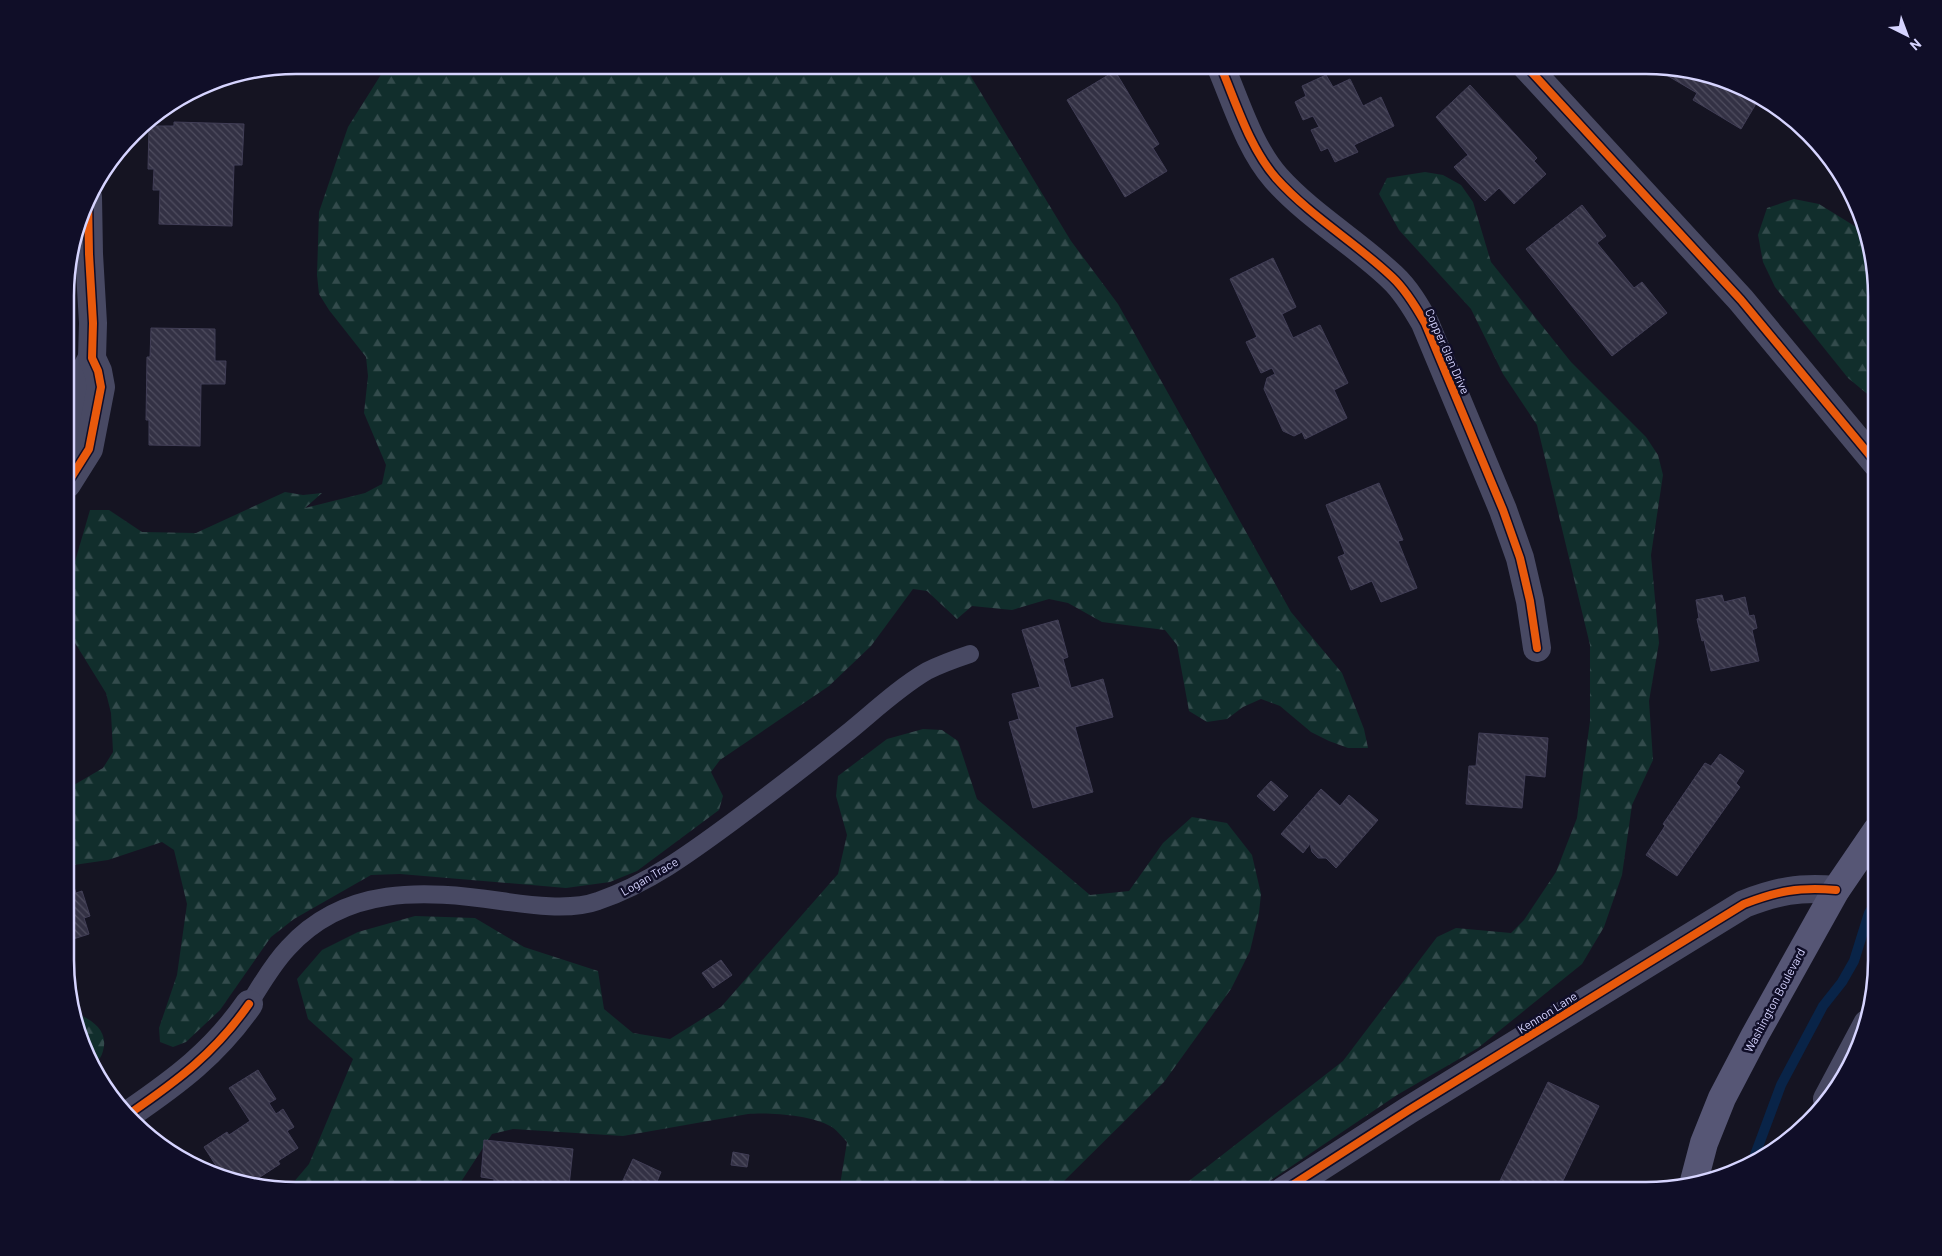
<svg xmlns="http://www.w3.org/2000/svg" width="1942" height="1256" font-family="Barlow,sans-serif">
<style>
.forest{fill:url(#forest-firs)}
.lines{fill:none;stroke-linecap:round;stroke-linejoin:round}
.stream{stroke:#092448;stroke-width:10}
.building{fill:url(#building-back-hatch);stroke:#413e56}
.lane{stroke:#484963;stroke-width:18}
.street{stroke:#484963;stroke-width:28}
.secondary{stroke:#565675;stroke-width:28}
.cycleway-casing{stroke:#100e28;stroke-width:11}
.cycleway{stroke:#e8590c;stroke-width:8}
.labels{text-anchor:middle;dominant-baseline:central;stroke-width:5;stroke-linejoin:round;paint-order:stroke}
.street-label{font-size:12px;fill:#d6d4ff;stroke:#100e28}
.rim{fill:none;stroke:#d6d4ff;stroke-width:2.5}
</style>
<defs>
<pattern id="forest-firs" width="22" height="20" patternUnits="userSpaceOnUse" patternTransform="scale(1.25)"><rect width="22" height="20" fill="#112e2c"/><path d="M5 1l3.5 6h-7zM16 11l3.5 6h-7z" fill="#334b4c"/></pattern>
<pattern id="building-back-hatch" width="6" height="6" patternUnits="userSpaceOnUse" patternTransform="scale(1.25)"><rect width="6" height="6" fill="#333144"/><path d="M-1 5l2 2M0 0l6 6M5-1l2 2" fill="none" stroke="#504e60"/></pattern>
</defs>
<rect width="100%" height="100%" fill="#151422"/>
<g class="forest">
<path d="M382,65H964L1071,241L1118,304L1291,612L1342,673L1364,729L1368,748H1348L1329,741L1311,732L1280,706L1261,699L1243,707L1227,719L1207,722L1189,711L1177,645L1165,630L1102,622L1068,603L1049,599L1012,610L972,606L957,619L927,591L913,589L871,646L829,686L720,760L711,772L723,796L719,810L637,871L610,882L566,888L400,874L371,875L294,919L271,937L220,1010L186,1042L173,1047L160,1042L159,1028L177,975L187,904L174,850L162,842L108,860L67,866V789L103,768L113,752L111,713L106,693L75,643L67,620V589L90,510H109L142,532L196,533L285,492L303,495L322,493L305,508L365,493L382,484L386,465L364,413L368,376L366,357L329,310L319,294L317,275L319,212L348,127L382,73Z"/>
<path d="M1425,172L1443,175L1461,185L1473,202L1491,262L1571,362L1646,437L1658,455L1663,475L1651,555L1659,643L1649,701L1653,760L1632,805L1622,875L1604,927L1582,964L1478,1048L1397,1095L1255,1191H1176L1343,1061L1437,937L1456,928L1511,933L1524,920L1556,872L1577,818L1590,721V645L1537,425L1503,374L1471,309L1399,230L1379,194L1387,178Z"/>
<path d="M1794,199L1819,204L1861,230L1877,281V402L1848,378L1775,287L1763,262L1758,235L1767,208Z"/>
<path d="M923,729L942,730L958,741L977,799L1090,895L1129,891L1163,843L1192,817L1227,823L1252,855L1261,894L1259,913L1250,951L1231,989L1164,1082L1060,1185L1056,1191H839L847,1142C842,1137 836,1129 830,1126C812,1115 768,1112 748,1114L623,1136L513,1129L492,1134L455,1191L287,1190L309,1164L353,1059L308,1019L297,979L322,950L358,932L415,916L475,918L524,947L598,971L604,1009L633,1033L670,1039L721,1007L838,874L847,835L836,796L838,776L887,739Z"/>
<path d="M75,1013C92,1019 109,1031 103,1051C102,1056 98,1061 95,1066Z"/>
</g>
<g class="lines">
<path class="stream" d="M1752,1163L1781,1085L1823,1006L1842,982L1854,961L1869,913L1877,900"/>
</g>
<g class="building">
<path d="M1050,65H1065L1053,71Z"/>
<path d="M1651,66L1720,77L1760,97L1741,129L1693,100L1697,93Z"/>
<path d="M1115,71L1159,144L1153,148L1167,171L1125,197L1067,100Z"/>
<path d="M1326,75L1333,87L1350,79L1363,106L1381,97L1394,126L1354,145L1358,152L1335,162L1328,148L1321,151L1311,130L1319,127L1313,116L1303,120L1295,102L1306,96L1302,86Z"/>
<path d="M1470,85L1537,158L1534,161L1546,174L1514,204L1499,188L1485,201L1454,167L1468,155L1436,117Z"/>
<path d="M174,122L244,124L242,165H234L232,226L159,224L160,190H153L154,169H148L149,126H174Z"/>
<path d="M1582,205L1606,236L1597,243L1634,288L1642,282L1667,313L1612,356L1526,249Z"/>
<path d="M1273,258L1296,307L1282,314L1293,338L1320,325L1348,383L1334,390L1347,418L1305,439L1302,432L1294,436L1283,431L1264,389L1267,378L1275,374L1272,368L1261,373L1246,342L1257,337L1230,279Z"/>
<path d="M151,328L215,329V361H226L225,384H201L200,446L149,445V420H146L147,357H150Z"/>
<path d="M1379,483L1403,540L1398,541L1417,588L1381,602L1372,581L1351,590L1338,557L1345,554L1326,505Z"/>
<path d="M1722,595L1724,602L1745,597L1749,616L1754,615L1757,628L1752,630L1759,661L1711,671L1704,640L1702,641L1697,619L1699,618L1696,600Z"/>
<path d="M1058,620L1068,657L1063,659L1071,688L1103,679L1113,717L1075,727L1093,792L1033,808L1009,722L1019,719L1012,694L1040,687L1022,630Z"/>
<path d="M1479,733L1548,738L1545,777L1525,775L1522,808L1466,804L1469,766H1476Z"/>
<path d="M1720,754L1744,771L1736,783L1740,787L1677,876L1646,855L1665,826L1663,824L1705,763L1711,766Z"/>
<path d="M1271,781L1288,796L1274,811L1257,796Z"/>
<path d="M1321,789L1340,806L1349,795L1378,820L1336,868L1326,858H1318L1312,852L1310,844L1303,853L1281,834Z"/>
<path d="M74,887L76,893L82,891L90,916L84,918L89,934L67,941V890Z"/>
<path d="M721,960L732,975L713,988L702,973Z"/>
<path d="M258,1070L276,1099L269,1103L276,1114L283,1109L294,1127L287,1131L298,1148L278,1161L280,1164L257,1179L262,1187L236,1183L224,1178L204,1147L227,1132L229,1135L250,1121L229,1088Z"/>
<path d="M1548,1082L1599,1106L1558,1191H1495Z"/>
<path d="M484,1140L573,1149L569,1186L535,1183V1187L494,1183V1179L481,1177Z"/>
<path d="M733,1152L749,1155L747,1167L731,1165Z"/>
<path d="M633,1159L661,1172L653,1191H618Z"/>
</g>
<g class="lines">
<path class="lane" d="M249,1004C261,985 272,965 288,948C345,885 424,890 501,901C529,905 571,911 598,901C648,884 690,853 732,822C771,793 809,764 846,734C872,713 898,688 927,671C941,664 955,659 970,654"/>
<g class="street">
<path d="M1220,65C1236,102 1249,147 1276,178C1310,216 1355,242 1392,277C1406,290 1416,307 1425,323L1503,510L1520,558L1530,601L1537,648"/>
<path d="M1525,65L1741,300L1877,464"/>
<path d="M71,475C67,452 71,440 75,418C80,393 79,381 92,358"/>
<path d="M67,484L89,449L101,387L98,371L92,358L93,323L89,254L88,197"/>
<path d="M1827,1099L1867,1024"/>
<path d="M129,1114C177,1081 215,1053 249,1004"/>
<path d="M1283,1191L1409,1110L1744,904C1778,891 1798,887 1836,890"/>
</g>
<path class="secondary" d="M1694,1181L1704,1143L1722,1098L1755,1035L1836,890L1877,830"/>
<defs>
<g id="cycleway">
<path d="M1220,65C1236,102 1249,147 1276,178C1310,216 1355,242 1392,277C1406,290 1416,307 1425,323L1503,510L1520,558L1530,601L1537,648"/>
<path d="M1525,65L1741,300L1877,464"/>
<path d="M67,484L89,449L101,387L98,371L92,358L93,323L89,254L88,197"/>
<path d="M129,1114C177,1081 215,1053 249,1004"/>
<path d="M1283,1191L1409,1110L1744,904C1778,891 1798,887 1836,890"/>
</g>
</defs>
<use href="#cycleway" class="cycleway-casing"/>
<use href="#cycleway" class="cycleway"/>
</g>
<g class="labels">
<g class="street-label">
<text transform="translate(1448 351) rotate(66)">Copper Glen Drive</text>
<text transform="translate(649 876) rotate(-30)">Logan Trace</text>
<text transform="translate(1774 1000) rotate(-62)">Washington Boulevard</text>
<text transform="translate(1547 1012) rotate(-32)">Kennon Lane</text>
</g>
</g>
<path d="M0 0H1942V1256H0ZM296 74H1646A222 222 0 0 1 1868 296V960A222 222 0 0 1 1646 1182H296A222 222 0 0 1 74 960V296A222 222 0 0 1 296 74Z" fill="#100e28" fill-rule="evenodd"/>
<path class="rim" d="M296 74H1646A222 222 0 0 1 1868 296V960A222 222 0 0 1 1646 1182H296A222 222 0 0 1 74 960V296A222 222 0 0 1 296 74Z"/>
<g transform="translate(1907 35) rotate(138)" stroke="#100e28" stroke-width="4" paint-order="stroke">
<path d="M0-4L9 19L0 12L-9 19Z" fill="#d6d4ff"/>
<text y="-8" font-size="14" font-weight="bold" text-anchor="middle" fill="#d6d4ff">N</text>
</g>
</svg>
